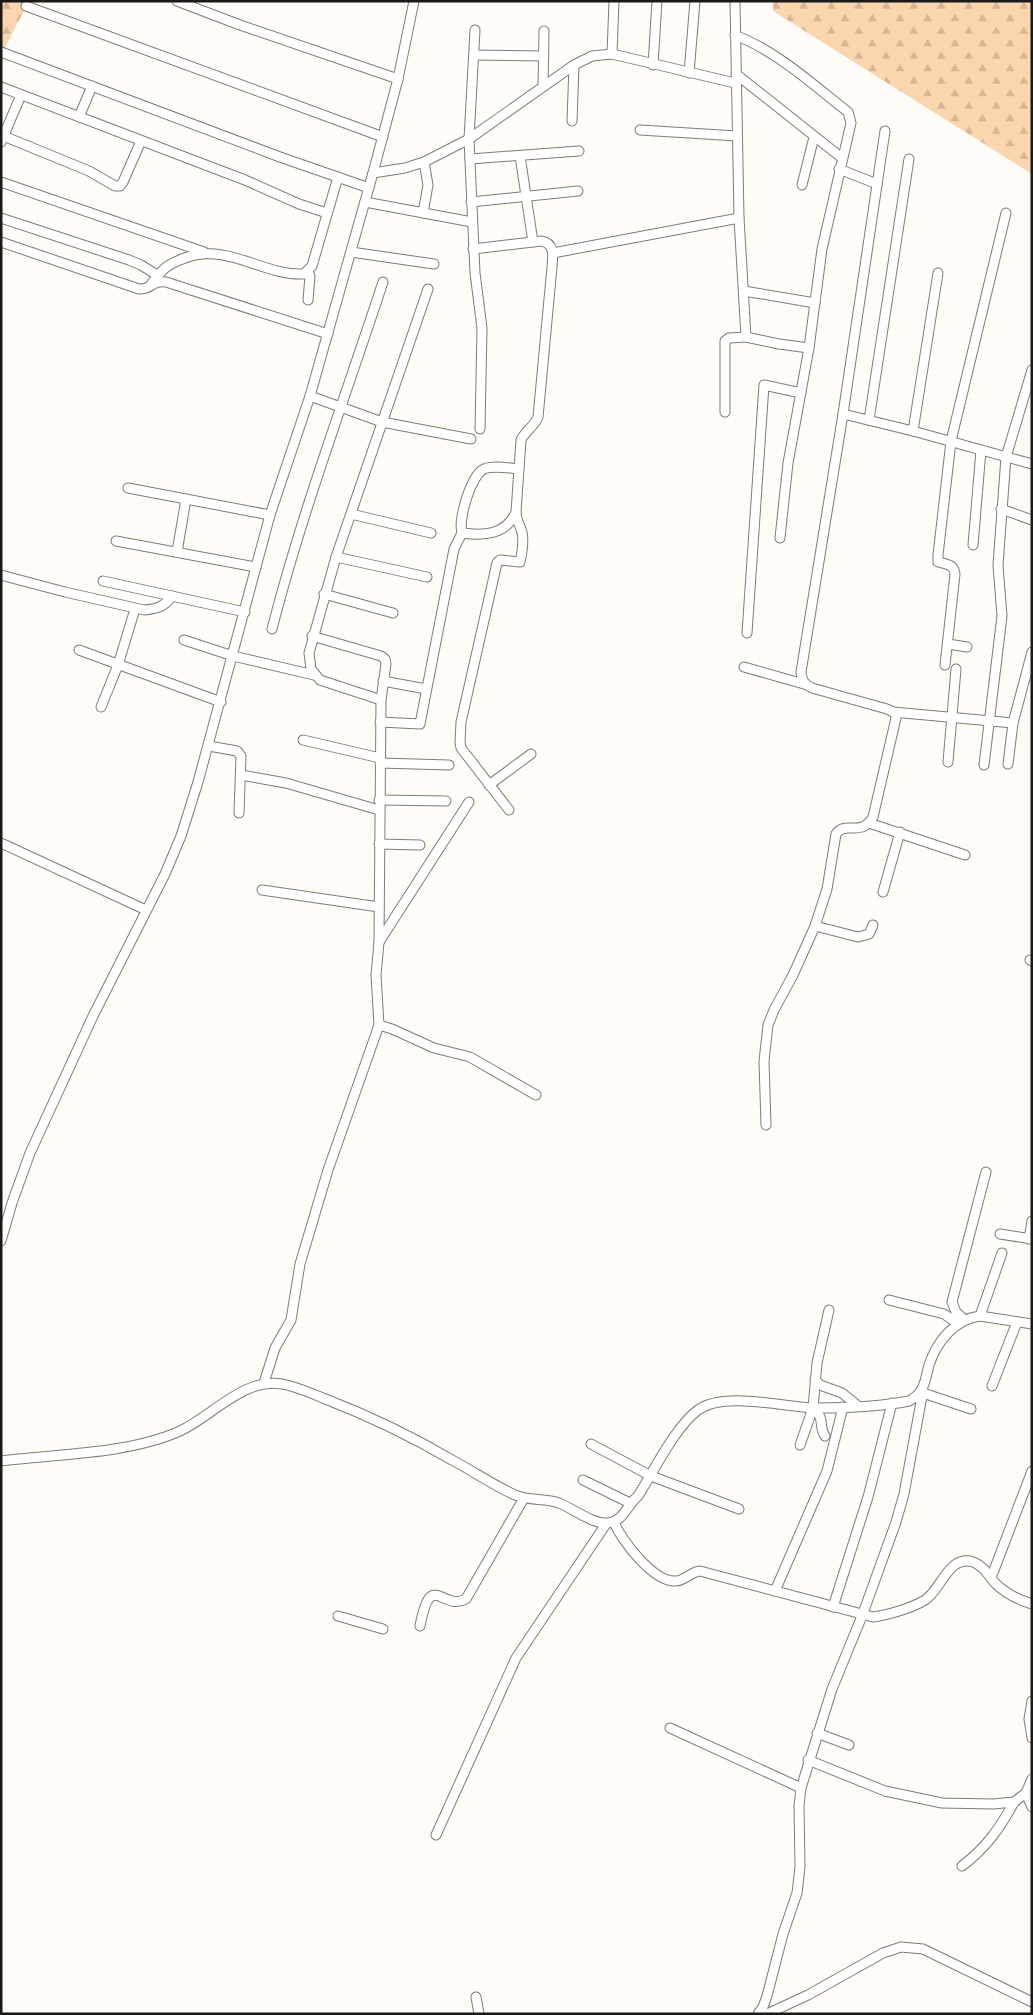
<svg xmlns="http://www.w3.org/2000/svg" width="1033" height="2015" font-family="'Nunito Sans',sans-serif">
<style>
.forest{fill:url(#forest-firs)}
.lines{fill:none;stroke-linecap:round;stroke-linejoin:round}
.minor-casing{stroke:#7f7b78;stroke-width:11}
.minor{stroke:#fff;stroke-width:9}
</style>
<defs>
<pattern id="forest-firs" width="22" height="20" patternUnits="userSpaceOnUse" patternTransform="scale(1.25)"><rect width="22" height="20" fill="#fbd5ae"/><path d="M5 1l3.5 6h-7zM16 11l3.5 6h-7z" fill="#d7b695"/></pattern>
</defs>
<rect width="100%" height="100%" fill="#fffbf6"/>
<g class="forest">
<path d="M1,1H29L1,55Z"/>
<path d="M773,1H1032V174L773,11Z"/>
</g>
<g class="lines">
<defs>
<g id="minor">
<path d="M177,1L240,25L398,79"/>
<path d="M735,1L739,218L746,337L779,344L809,348"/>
<path d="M26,6L383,137"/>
<path d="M475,30L469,139L475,273L482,328L480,429"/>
<path d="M735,35C778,52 812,84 848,112L851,123L822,249L809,348L788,463L780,538"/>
<path d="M1,52L280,157L369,188"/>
<path d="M612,54L614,1"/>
<path d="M474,55L544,56"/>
<path d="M653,65L657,1"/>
<path d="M689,73L695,1"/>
<path d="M736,74L842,158"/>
<path d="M543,86L544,31"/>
<path d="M1,87L245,180L299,204L327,213"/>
<path d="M79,117L92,86"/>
<path d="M572,121L574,65"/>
<path d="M640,130L737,136"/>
<path d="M1,135L89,171L115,186H120L123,182L141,141"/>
<path d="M1,142L21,95"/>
<path d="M520,156L533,242"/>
<path d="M470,159L579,151"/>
<path d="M839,169L877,184"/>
<path d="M373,173L405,168L424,162L469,139L574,65L592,56L612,54L735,83"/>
<path d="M1,182L204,252"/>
<path d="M802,185L814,137"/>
<path d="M365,202L472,222"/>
<path d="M471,202L578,191"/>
<path d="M423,213L428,185L424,162"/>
<path d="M1,218L129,260L141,265L157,275"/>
<path d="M1,242L139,289C151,290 152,280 166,282L328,334"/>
<path d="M351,252L434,264"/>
<path d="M553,253L739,218"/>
<path d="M152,283C163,268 168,264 185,258C227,242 263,276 304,274L312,266L338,177"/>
<path d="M744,291L815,303"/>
<path d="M308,300L310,276L308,272"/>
<path d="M310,396L382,422L471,439"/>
<path d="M725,412V341L729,338L746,337"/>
<path d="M843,414L913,431L1032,464"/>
<path d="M869,420L909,159"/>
<path d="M913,431L938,273"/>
<path d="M128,488L270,515"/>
<path d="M1001,509L1032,520"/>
<path d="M351,514L431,533"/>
<path d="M462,533C458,519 471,475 484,469C493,465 508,468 519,469"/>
<path d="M116,541L256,567"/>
<path d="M973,545L981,450"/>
<path d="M177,552L186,499"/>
<path d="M336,557L427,577"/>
<path d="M1,575L65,592L144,610C157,609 164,607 172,596"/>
<path d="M103,581L245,612"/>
<path d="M324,594L393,613"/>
<path d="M272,629C302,512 345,398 383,282"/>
<path d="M747,633L764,385L801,393"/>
<path d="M184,640L233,656L314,675"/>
<path d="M948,644L967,647"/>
<path d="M79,650L221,702"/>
<path d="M945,665L955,574C954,564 946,564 938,562V555L951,441L1006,213"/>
<path d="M744,667L804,684"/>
<path d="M383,681L426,689"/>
<path d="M381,700L320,680L311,669L309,653L336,557L428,289"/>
<path d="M101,707L118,665L135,609"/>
<path d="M893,712L1013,723L1032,652"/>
<path d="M380,722L420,724L454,549L462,533C484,536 506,535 516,512L521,440C525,431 534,427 538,417L552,267C553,256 555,243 541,241L473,249"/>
<path d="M303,740L380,758"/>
<path d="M209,746L237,751L241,756L239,813"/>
<path d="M948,762L956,669"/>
<path d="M380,763L449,765"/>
<path d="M1008,764L1013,723"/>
<path d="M984,765L1002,616L998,565L1006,457L1032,370"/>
<path d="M241,775L286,783L379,810"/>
<path d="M489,785L531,754"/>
<path d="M379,800L446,801"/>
<path d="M509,810L461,748L460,742L461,722L497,563L500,560L520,562C522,553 524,541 522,532C520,525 516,520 516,512"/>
<path d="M869,823L965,855"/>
<path d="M1,843L146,910"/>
<path d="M379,844L420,845"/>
<path d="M262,890L379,907"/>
<path d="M883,892L900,832"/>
<path d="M815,926L858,937L869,934L873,925"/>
<path d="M379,942L469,802"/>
<path d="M1030,960L1032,961"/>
<path d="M379,1025L392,1029L434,1048L470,1057L536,1095"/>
<path d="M766,1125L764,1061L768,1025L774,1010L793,975L815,926L827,889L836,834C845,820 861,838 873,817L896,718L895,713L887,709L812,688C804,684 802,681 801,672L843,414L885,131"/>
<path d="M1000,1234L1032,1239"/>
<path d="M1029,1239L1032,1221"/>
<path d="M1,1241L12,1203L30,1153L93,1016L165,874L181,836L198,782L270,515L310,396L373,173L398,79L414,1"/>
<path d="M889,1300L944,1314L957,1323"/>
<path d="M980,1316L1002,1253"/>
<path d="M965,1320L956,1312L952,1302L986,1172"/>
<path d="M815,1380L820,1385L842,1393L858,1406"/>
<path d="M264,1383L275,1348L291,1320L300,1264L328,1170L379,1025L376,975L379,942L381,700L386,664L385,659L381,656L312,636"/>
<path d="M992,1386L1017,1322"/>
<path d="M923,1393L971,1409"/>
<path d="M813,1408C826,1419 818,1426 825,1436"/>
<path d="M591,1444L651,1476L739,1509"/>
<path d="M800,1445L813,1408L817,1363L829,1310"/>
<path d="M1,1461C57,1454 129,1454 180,1431C214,1415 247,1374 287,1385C299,1388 311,1393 323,1398C367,1415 411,1436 452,1460C473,1471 493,1485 515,1495C529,1501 545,1498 559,1503C574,1509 592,1524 608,1523C623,1522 627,1505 638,1496C654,1471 675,1427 698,1410C724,1391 783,1407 815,1408C846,1408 879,1407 909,1401C925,1393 925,1380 929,1365C937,1341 955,1319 980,1316L1032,1324"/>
<path d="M583,1480L630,1503"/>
<path d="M614,1522C621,1540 654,1583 676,1581C684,1581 691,1572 700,1571L873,1617C888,1615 912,1608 925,1600C941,1590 949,1554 973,1562C984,1566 988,1575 995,1583C1005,1593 1019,1600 1032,1604"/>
<path d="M991,1578L1032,1471"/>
<path d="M775,1591L827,1471L843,1407"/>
<path d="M833,1607L868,1497L892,1403"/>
<path d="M338,1616L383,1629"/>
<path d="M420,1626C431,1568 442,1612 466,1599L524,1498"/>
<path d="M1032,1701L1029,1719L1032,1738"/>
<path d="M670,1728L801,1788"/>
<path d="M817,1733L849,1745"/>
<path d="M808,1760L885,1791L942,1803L993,1804L1014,1802L1026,1793L1032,1779"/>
<path d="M1026,1793L1032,1807"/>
<path d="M436,1835L516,1658L606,1524"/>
<path d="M962,1866C986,1848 1000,1828 1014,1802"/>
<path d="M476,1997L479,2014"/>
<path d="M758,2014L763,2007L767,1996L783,1934L797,1893L800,1867L799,1806L801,1788L832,1689L862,1616L896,1522L904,1494L923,1391"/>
<path d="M767,2014L808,1995L883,1953L901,1947L923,1949L1032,2002"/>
</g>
</defs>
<use href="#minor" class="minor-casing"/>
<use href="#minor" class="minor"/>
</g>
<rect width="1033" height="2015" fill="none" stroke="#1a1917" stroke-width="5"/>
</svg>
